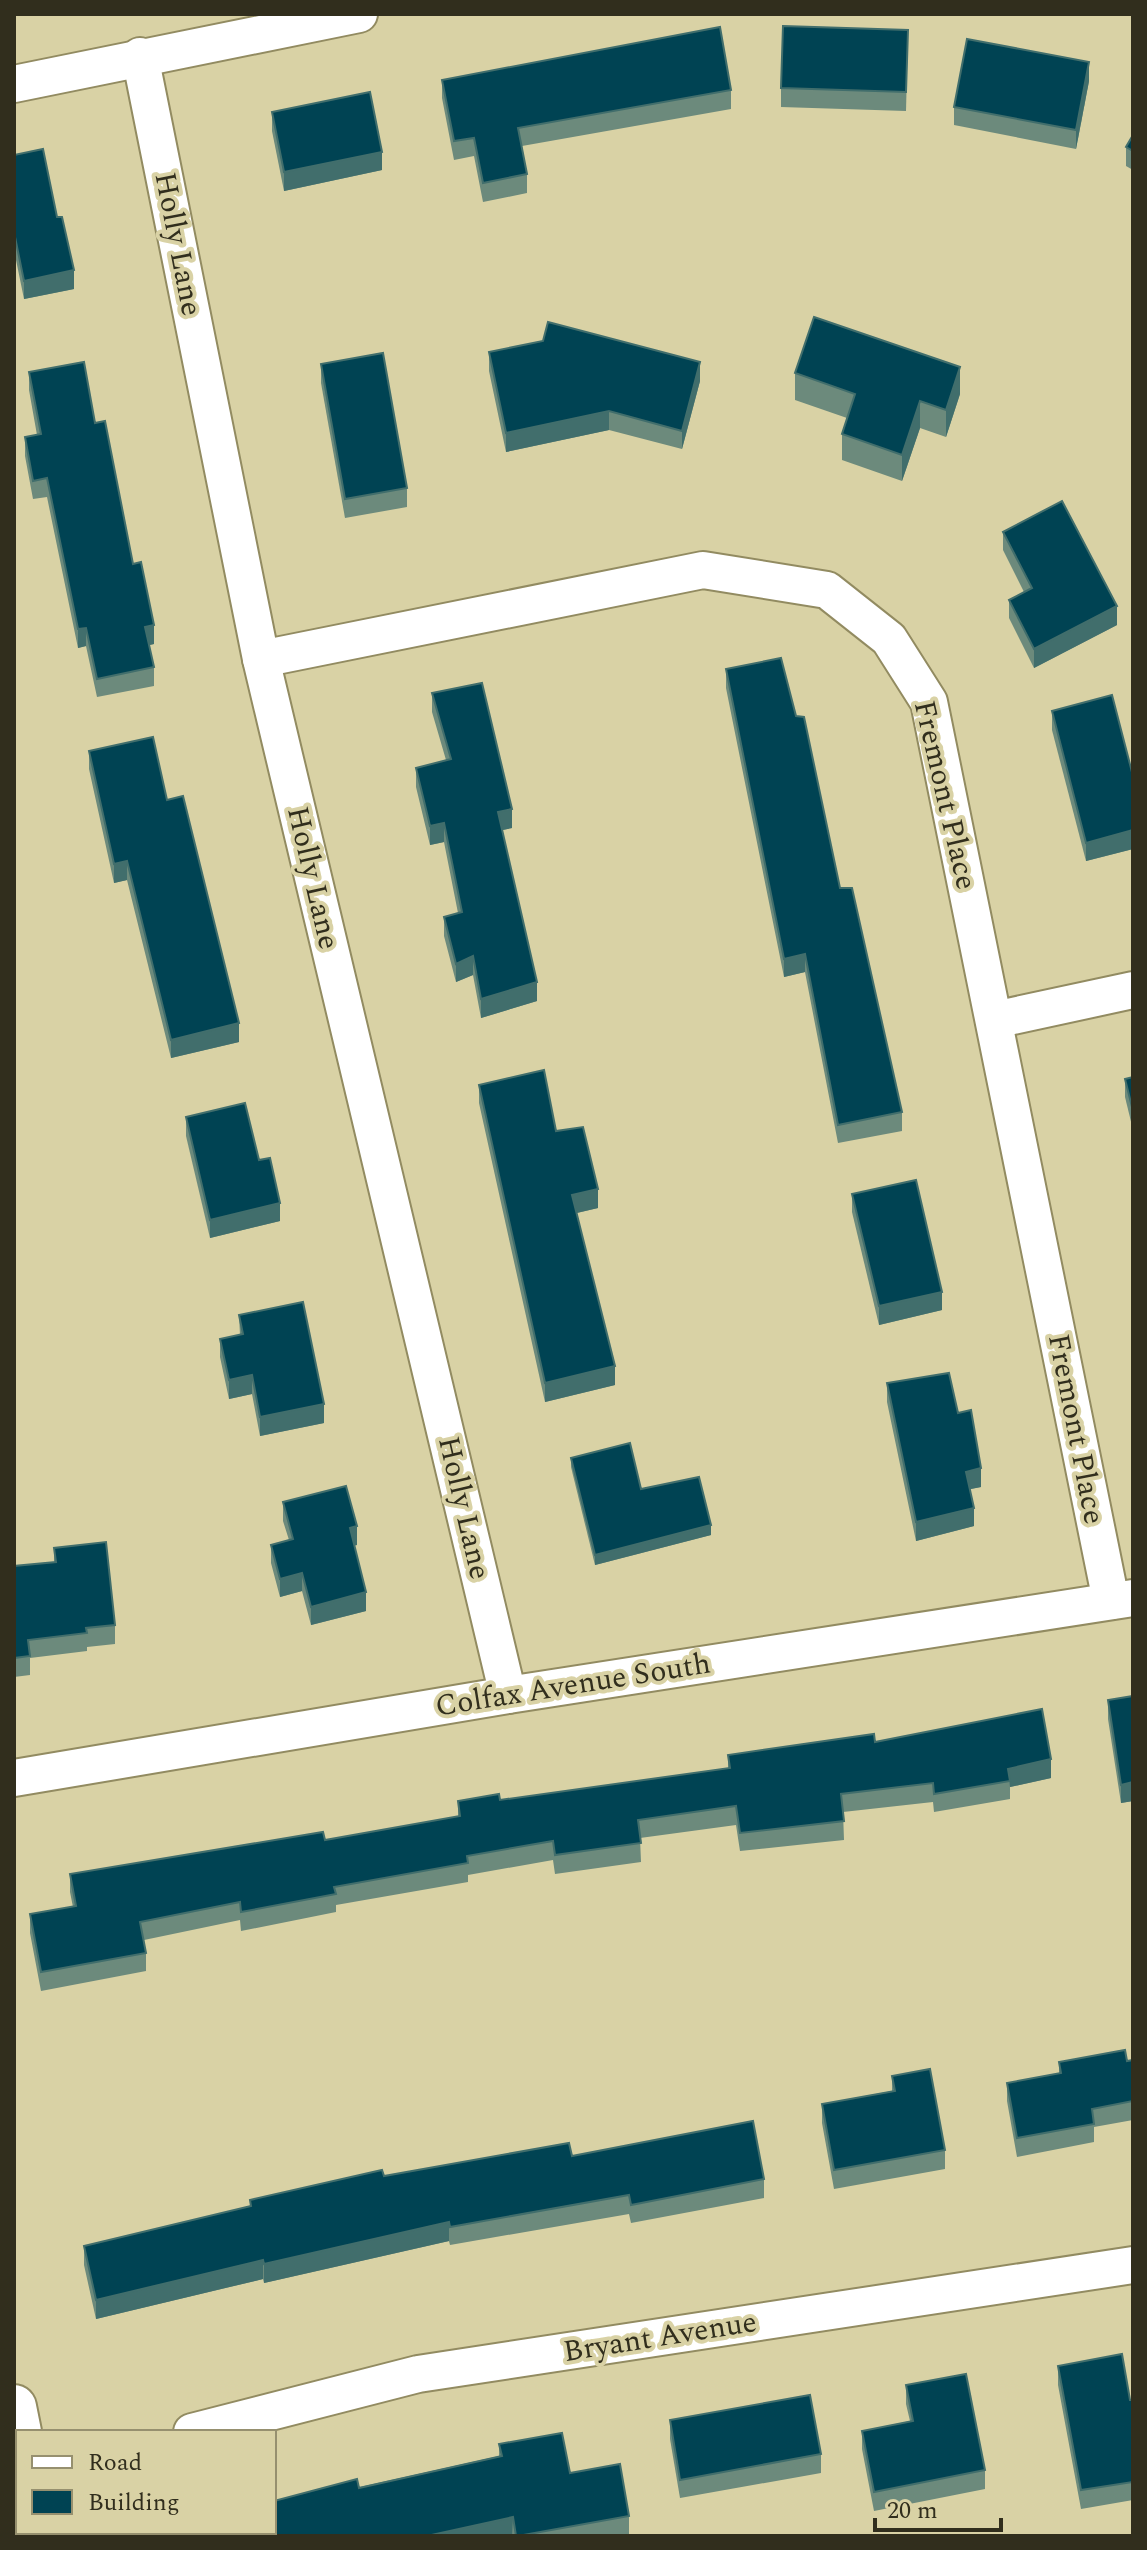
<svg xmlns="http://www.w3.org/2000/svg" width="1147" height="2550" font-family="Spectral,serif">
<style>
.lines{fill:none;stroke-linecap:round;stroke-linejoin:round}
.minor-casing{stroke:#928b61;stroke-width:40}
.tertiary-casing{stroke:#928b61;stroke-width:48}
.minor{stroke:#fff;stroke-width:36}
.tertiary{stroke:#fff;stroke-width:44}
.wall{fill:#6c8a7c}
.shaded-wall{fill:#416e6c}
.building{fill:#004353;stroke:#416e6c;stroke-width:2}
.labels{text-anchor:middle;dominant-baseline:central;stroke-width:8;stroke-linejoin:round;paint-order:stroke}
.street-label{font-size:30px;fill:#312e1d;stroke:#d9d2a5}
</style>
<rect width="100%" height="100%" fill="#d9d2a5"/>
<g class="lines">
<defs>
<g id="minor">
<path d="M140,56L261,659L508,1695"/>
<path d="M14,84L359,14"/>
<path d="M261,659L703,570L827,590L889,639L929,702L1111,1601"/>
<path d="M994,1020L1133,990"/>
<path d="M14,1778L508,1695L1133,1598"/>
<path d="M192,2432L418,2374L1133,2265"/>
<path d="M14,2516L18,2514"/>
</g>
<g id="tertiary">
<path d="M14,2407L19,2432"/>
<path d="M38,2532L39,2536"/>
</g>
</defs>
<use href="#minor" class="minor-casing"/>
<use href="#tertiary" class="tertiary-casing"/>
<use href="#minor" class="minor"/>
<use href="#tertiary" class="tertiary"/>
</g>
<g class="wall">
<path d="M908,30L906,111L781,107V88Z"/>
<path d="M442,80L731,90V109L522,146L527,174V193L483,202L474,156L454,160L442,98Z"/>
<path d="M1089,81L1076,149L954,125V107Z"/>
<path d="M272,112L382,170L284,191L272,131Z"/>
<path d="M1133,135V170L1126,166V147Z"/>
<path d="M14,155L57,217L74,289L24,299L15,255L14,256Z"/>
<path d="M489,352L700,381L682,449L609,430L506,452L489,371Z"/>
<path d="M321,364L407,488V507L345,518L321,383Z"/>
<path d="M29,372L95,423L154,644L149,645L154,667V686L97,697L86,646L78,648L47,497L33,499L25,456V437L37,435L29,390Z"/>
<path d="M795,373L960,394L946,437L920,428L902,481L842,460V434L847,418L795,400Z"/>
<path d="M1003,532L1117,625L1034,668L1009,618V600L1024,592L1003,550Z"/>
<path d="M726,669L840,888L902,1112V1131L838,1143L805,972L784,977L726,688Z"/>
<path d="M432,693L512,828L502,830L537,1001L481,1018L473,975L456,982L444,936V917L458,913L444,842L430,845L416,787V768L446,760L432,712Z"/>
<path d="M1052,711L1133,776V849L1086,861L1052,730Z"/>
<path d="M89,751L239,1042L171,1058L127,880L114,883L89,769Z"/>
<path d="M1133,1077V1130L1125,1097V1079Z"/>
<path d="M479,1085L556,1131L598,1208L577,1213L615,1385L545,1402L479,1103Z"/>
<path d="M186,1117L259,1160L280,1221L210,1238L186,1136Z"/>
<path d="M852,1194L942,1310L879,1325L852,1212Z"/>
<path d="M239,1315L324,1423L260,1436L252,1394L229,1399L220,1357V1339L240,1335Z"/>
<path d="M887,1383L981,1487L970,1489L974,1526L916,1541L887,1402Z"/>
<path d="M571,1458L641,1489L711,1535L595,1565L571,1467Z"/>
<path d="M283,1502L357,1545H354L366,1611L311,1625L302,1591L280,1597L271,1563V1545L289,1540L283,1521Z"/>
<path d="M54,1548L115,1625V1644L87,1647V1651L30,1658V1675L14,1677V1566L54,1562Z"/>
<path d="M1133,1696V1801L1121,1803L1108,1719V1700Z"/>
<path d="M875,1742L1051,1778L1010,1787V1799L934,1812L933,1802L843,1812L844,1840L740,1851L736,1825L640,1838L641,1862L555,1874L553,1860L468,1875V1882L336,1905V1912L241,1931L240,1920L144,1940L146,1953V1971L41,1991L30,1933V1914L73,1907L70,1892V1874L325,1840L458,1817V1801L500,1800L728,1768V1755Z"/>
<path d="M1133,2060V2120L1094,2127V2142L1017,2157L1007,2101V2083L1059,2073V2062Z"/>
<path d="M892,2076L945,2150V2169L834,2189L822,2123V2104L892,2091Z"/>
<path d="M572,2156L764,2179V2198L631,2223L629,2214L450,2245L449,2241L264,2283L263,2279L96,2319L84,2265V2246L250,2207V2200L384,2176Z"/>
<path d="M1058,2366L1130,2400H1133V2500L1081,2509L1058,2385Z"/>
<path d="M906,2385L985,2470V2489L874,2511L862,2449V2431L910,2421L906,2404Z"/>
<path d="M670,2420L821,2454V2473L680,2498L670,2439Z"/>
<path d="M499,2444L570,2473L629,2516V2534L620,2536H140L499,2456Z"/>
</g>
<g class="shaded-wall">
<path d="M1089,62V81L1076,149V130Z"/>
<path d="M382,152V170L284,191V172Z"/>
<path d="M74,270V289L24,299V281Z"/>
<path d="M700,362V381L682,449V431Z"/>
<path d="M960,367V394L946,437V410Z"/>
<path d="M920,401V428L902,481V455Z"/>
<path d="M609,411V430L506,452V433Z"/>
<path d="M1117,606V625L1034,668V649Z"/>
<path d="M154,625V644L145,646V627Z"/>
<path d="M86,628V646L78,648V629Z"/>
<path d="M512,809V828L498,831V812Z"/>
<path d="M444,823V842L430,845V826Z"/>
<path d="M1133,830V849L1086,861V843Z"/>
<path d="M127,861V880L114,883V864Z"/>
<path d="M805,954V972L784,977V959Z"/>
<path d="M473,956V975L456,982V964Z"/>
<path d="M537,982V1001L481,1018V999Z"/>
<path d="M239,1023V1042L171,1058V1040Z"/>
<path d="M598,1189V1208L572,1214V1195Z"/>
<path d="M280,1203V1221L210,1238V1220Z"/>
<path d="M942,1292V1310L879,1325V1306Z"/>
<path d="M615,1366V1385L545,1402V1383Z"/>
<path d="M252,1375V1394L229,1399V1380Z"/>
<path d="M324,1404V1423L260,1436V1417Z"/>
<path d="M981,1468V1487L966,1490V1472Z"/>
<path d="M974,1508V1526L916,1541V1522Z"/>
<path d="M711,1525V1535L595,1565V1555Z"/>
<path d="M357,1526V1545L350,1547V1528Z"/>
<path d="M302,1573V1591L280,1597V1579Z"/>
<path d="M366,1592V1611L311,1625V1607Z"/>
<path d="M1051,1759V1778L1010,1787L1008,1769Z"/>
<path d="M1133,1782V1801L1121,1803V1785Z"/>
<path d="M449,2222V2241L264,2283V2264Z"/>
<path d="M263,2260V2279L96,2319V2300Z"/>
<path d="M513,2517L512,2536H427Z"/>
</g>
<g class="building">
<path d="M783,26L908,30L906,92L781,88Z"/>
<path d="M720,27L731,90L518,128L527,174L483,183L474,138L454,141L442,80Z"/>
<path d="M967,39L1089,62L1076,130L954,107Z"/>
<path d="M370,92L382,152L284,172L272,112Z"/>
<path d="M1133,135V151L1126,147Z"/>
<path d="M43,149L57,217H62L74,270L24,281L15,237H14V155Z"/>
<path d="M814,317L960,367L946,410L920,401L902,455L842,434L855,394L795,373Z"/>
<path d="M548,322L700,362L682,431L609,411L506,433L489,352L543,341Z"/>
<path d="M383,353L407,488L345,499L321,364Z"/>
<path d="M84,362L95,423L105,421L133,564L141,562L154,625L145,627L154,667L97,679L86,628L78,629L47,478L33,481L25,437L41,434L29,372Z"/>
<path d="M1062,501L1117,606L1034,649L1009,600L1032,588L1003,532Z"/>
<path d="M781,658L796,716L804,717L840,888H852L902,1112L838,1125L805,954L784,959L726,669Z"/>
<path d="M482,683L512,809L498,812L537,982L481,999L473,956L456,964L444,917L462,912L444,823L430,826L416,768L451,759L432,693Z"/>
<path d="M1112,695L1133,776V830L1086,843L1052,711Z"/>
<path d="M153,737L167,800L183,796L239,1023L171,1040L127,861L114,864L89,751Z"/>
<path d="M544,1070L556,1131L583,1127L598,1189L572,1195L615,1366L545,1383L479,1085Z"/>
<path d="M1133,1077V1111L1125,1079Z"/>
<path d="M245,1103L259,1160L270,1158L280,1203L210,1220L186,1117Z"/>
<path d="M916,1180L942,1292L879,1306L852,1194Z"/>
<path d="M303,1302L324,1404L260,1417L252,1375L229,1380L220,1339L243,1334L239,1315Z"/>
<path d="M949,1373L958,1413L971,1410L981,1468L966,1472L974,1508L916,1522L887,1383Z"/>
<path d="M630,1443L641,1489L699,1477L711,1525L595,1555L571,1458Z"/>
<path d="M346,1486L357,1526L350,1528L366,1592L311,1607L302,1573L280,1579L271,1545L293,1539L283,1502Z"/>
<path d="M106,1542L115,1625L86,1628L87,1633L28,1640L30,1656L14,1658V1566L56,1562L54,1548Z"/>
<path d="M1133,1696V1782L1121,1785L1108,1700Z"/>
<path d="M1042,1709L1051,1759L1008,1769L1010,1781L934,1794L933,1783L841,1794L844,1821L740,1833L736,1806L638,1820L641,1843L555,1855L553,1841L467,1856L468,1863L334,1887L336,1894L241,1912L240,1902L140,1922L146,1953L41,1972L30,1914L76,1906L70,1874L323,1832L325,1840L460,1816L458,1801L499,1794L500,1800L730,1768L728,1755L874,1734L875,1742Z"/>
<path d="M1125,2050L1127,2061L1133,2060V2101L1092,2109L1094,2124L1017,2138L1007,2083L1061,2073L1059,2062Z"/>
<path d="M930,2069L945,2150L834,2170L822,2104L895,2091L892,2076Z"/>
<path d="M753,2121L764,2179L631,2205L629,2195L450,2227L449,2222L264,2264L263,2260L96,2300L84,2246L251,2206L250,2200L382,2170L384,2176L569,2143L572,2156Z"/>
<path d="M1122,2354L1130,2400H1133V2482L1081,2490L1058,2366Z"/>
<path d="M966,2374L985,2470L874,2492L862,2431L913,2421L906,2385Z"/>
<path d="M810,2395L821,2454L680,2480L670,2420Z"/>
<path d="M562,2433L570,2473L620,2464L629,2516L518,2536H516L513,2517L427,2536H140L155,2532H274V2501L357,2479L359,2488L502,2456L499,2444Z"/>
</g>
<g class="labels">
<g class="street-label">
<text transform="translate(178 244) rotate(79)">Holly Lane</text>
<text transform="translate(945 795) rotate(77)">Fremont Place</text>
<text transform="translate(313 878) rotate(77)">Holly Lane</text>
<text transform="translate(1076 1429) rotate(79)">Fremont Place</text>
<text transform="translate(464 1508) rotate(77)">Holly Lane</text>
<text transform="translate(573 1685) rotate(-9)">Colfax Avenue South</text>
<text transform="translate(660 2337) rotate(-9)">Bryant Avenue</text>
</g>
</g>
<rect width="1147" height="2550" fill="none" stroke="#312e1d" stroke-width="32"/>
<rect x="16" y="2430" width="260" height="104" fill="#d9d2a5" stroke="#96906f" stroke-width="2"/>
<rect x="32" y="2456" width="40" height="12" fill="#ffffff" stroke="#96906f" stroke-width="2"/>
<text x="88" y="2470" font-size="24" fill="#312e1d">Road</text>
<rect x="32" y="2490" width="40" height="24" fill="#004353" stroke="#96906f" stroke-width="2"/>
<text x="88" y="2510" font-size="24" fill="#312e1d">Building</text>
<path d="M875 2518v12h126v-12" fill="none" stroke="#312e1d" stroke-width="4"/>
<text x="887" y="2518" font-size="24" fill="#312e1d" stroke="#d9d2a5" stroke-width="6" paint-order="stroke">20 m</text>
</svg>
